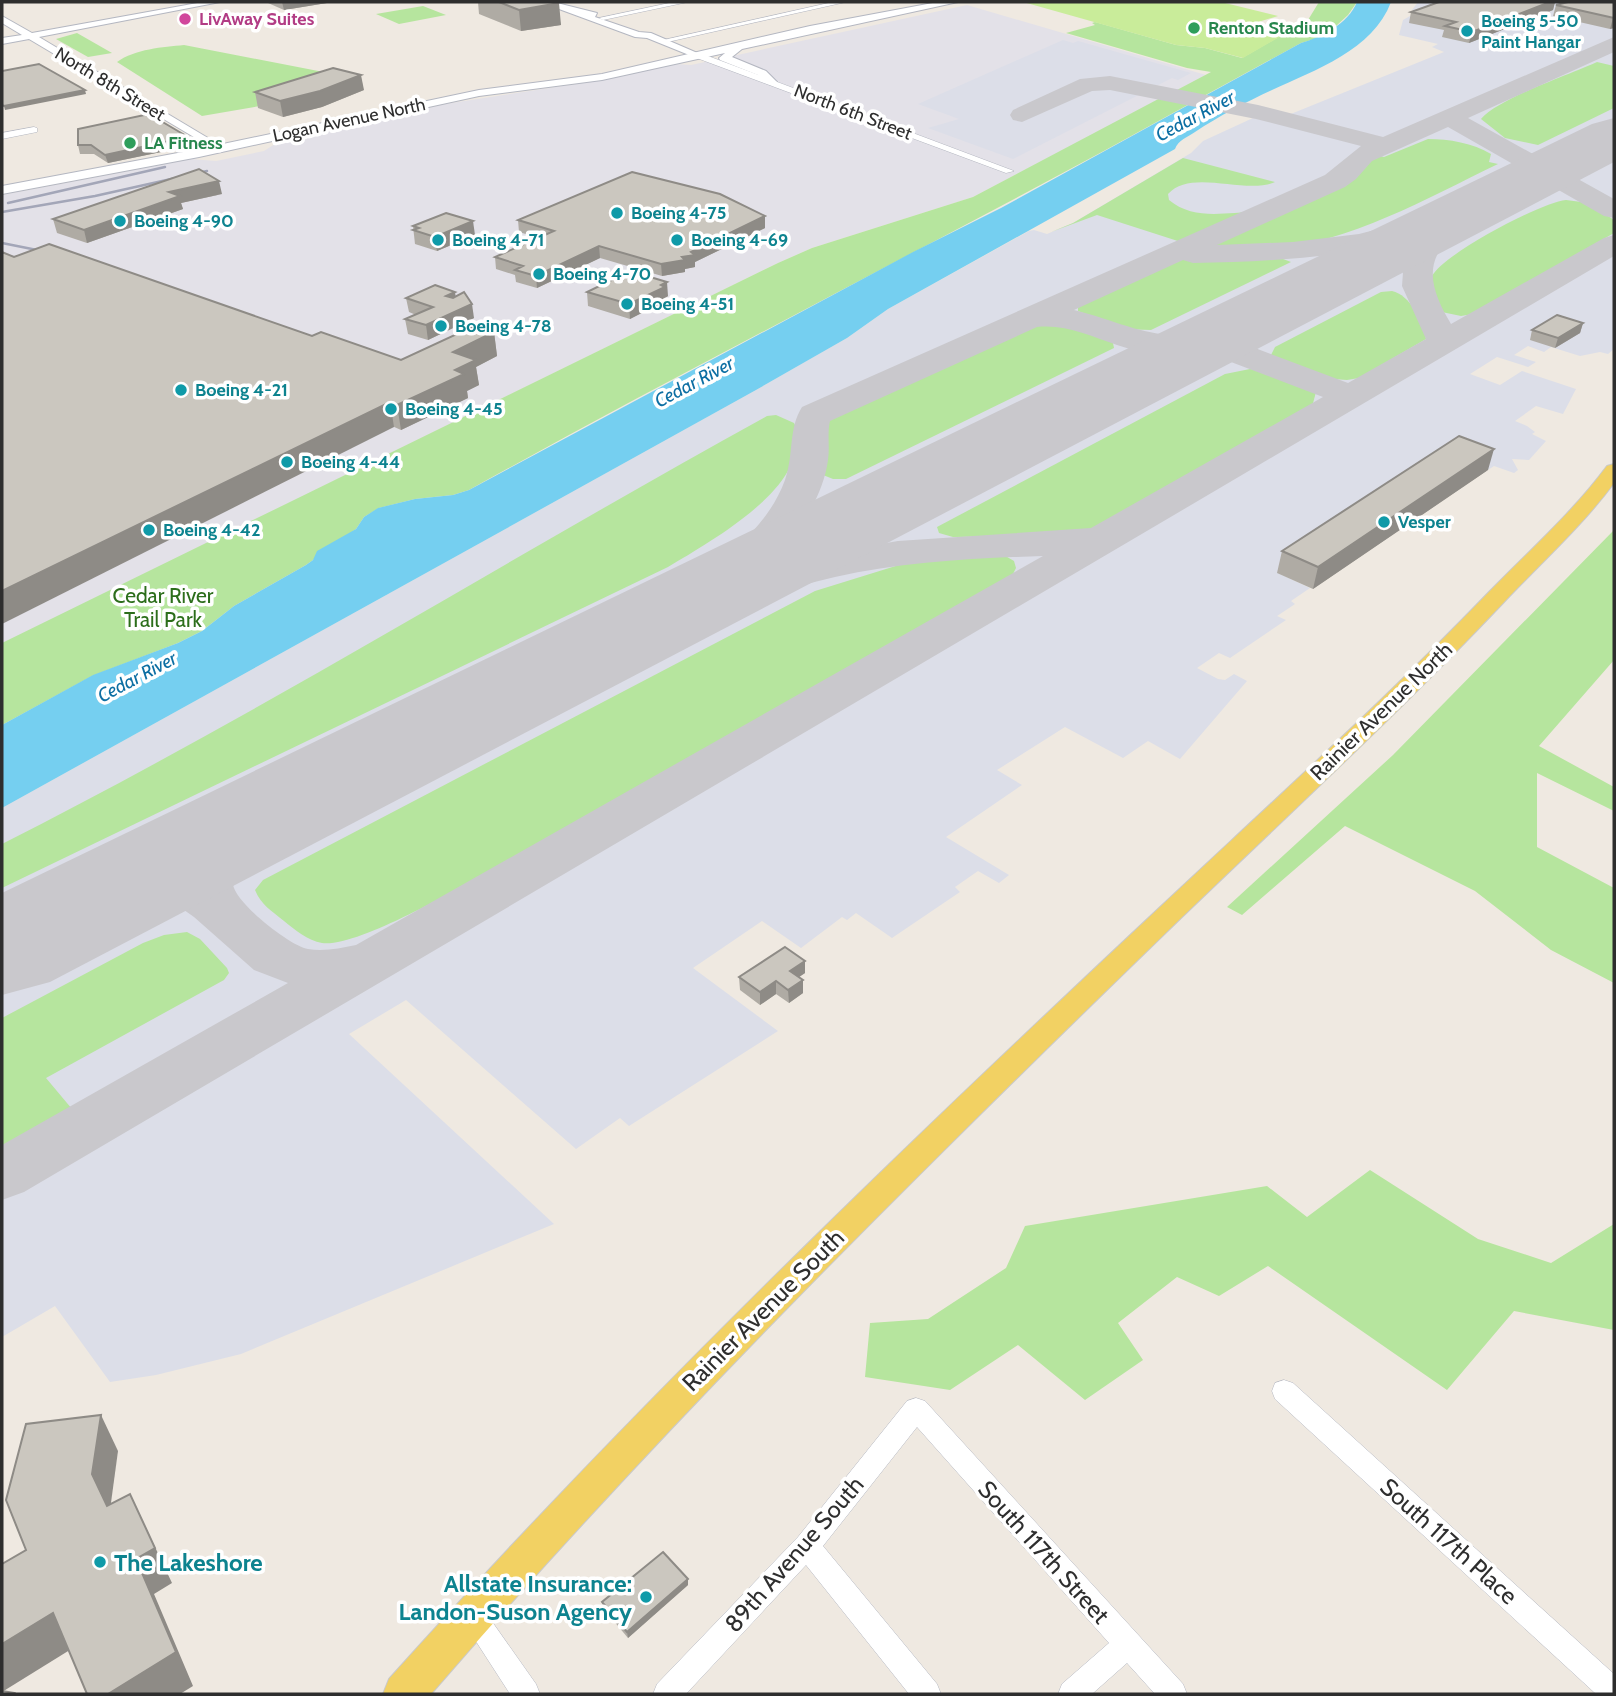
<svg xmlns="http://www.w3.org/2000/svg" width="1616" height="1696" font-family="Cabin,sans-serif">
<style>
.industrial{fill:#e3e1e8}
.airport{fill:#dcdee8}
.green{fill:#b6e59e}
.pitch{fill:#c9ec9a}
.water{fill:#75cff0}
.lines{fill:none;stroke-linecap:round;stroke-linejoin:round}
.taxiway{fill:#c9c8cc;fill-rule:evenodd}
.runway{fill:#c9c8cc;fill-rule:evenodd}
.minor-casing{stroke:#b4b7c1;stroke-width:1}
.tertiary-casing{stroke:#b4b7c1;stroke-width:2}
.secondary-casing{stroke:#b4b7c1;stroke-width:2}
.primary-casing{stroke:#c9c9c9;stroke-width:2}
.minor{fill:#fff;fill-rule:evenodd}
.tertiary{fill:#fff;fill-rule:evenodd}
.secondary{fill:#fff;fill-rule:evenodd}
.primary{fill:#f2d163;fill-rule:evenodd}
.rail{stroke:#a3a6b8;stroke-width:2.5}
.wall{fill:#afaba4}
.shaded-wall{fill:#8e8b86}
.building{fill:#cbc7bf;stroke:#8e8b86;stroke-width:2}
.hotel-dot{fill:#d1479c;stroke:#fff;stroke-width:2.5}
.leisure-dot{fill:#2e9e5b;stroke:#fff;stroke-width:2.5}
.culture-dot{fill:#0f9aa8;stroke:#fff;stroke-width:2.5}
.labels{text-anchor:middle;dominant-baseline:central;stroke-width:7;stroke-linejoin:round;paint-order:stroke}
.far-hotel-label{font-size:18px;font-weight:bold;fill:#b23c85;stroke:#fff;text-anchor:start}
.far-culture-label{font-size:18px;font-weight:bold;fill:#0d838f;stroke:#fff;text-anchor:start}
.far-leisure-label{font-size:18px;font-weight:bold;fill:#27864d;stroke:#fff;text-anchor:start}
.far-street-label{font-size:18px;fill:#2e2e2e;stroke:#fff}
.far-water-label{font-size:19px;font-style:italic;fill:#0d6fa3;stroke:#fff}
.park-label{font-size:21px;fill:#2c6e1b;stroke:#fff}
.street-label{font-size:21px;fill:#2e2e2e;stroke:#fff}
.near-street-label{font-size:24px;fill:#2e2e2e;stroke:#fff}
.near-culture-label{font-size:24px;font-weight:bold;fill:#0d838f;stroke:#fff;text-anchor:start}
</style>
<rect width="100%" height="100%" fill="#efe9e1"/>
<path class="industrial" d="M967,5L1206,75L973,197L812,248L778,263L2,644V195L191,159L216,161L264,151L278,142L445,104L602,80L676,64L691,65Z"/>
<g class="airport">
<path d="M1418,2H1614V349L1608,354L1600,352L1580,356L1551,347L1544,352L1528,346L1514,355L1536,362L1528,367L1497,357L1470,374L1500,385L1522,371L1576,389L1563,414L1536,406L1515,421L1527,426L1535,432L1532,434L1546,441L1529,460L1512,459L1518,470L1514,473L1494,466L1488,470L1454,458L1278,573L1310,588L1291,601L1295,604L1277,616L1286,620L1230,658L1219,653L1197,668L1218,679L1225,680L1234,674L1247,681L1180,759L1148,741L1123,758L1065,727L997,770L1022,785L946,837L1009,875L999,883L978,871L955,887L960,892L892,938L856,913L847,920L842,917L801,948L762,921L693,968L778,1031L629,1126L620,1118L576,1149L406,1000L349,1034L554,1224L241,1354L156,1375L110,1382L55,1306L2,1337V808L756,390L847,338L888,309L1029,231L1034,230L1047,234L1073,223L1191,153L1203,141L1253,118L1271,122L1444,52L1432,47L1438,44L1399,35L1403,20L1417,12L1412,10Z"/>
<path d="M1063,40L1073,43L1078,41L1191,73L1178,80L1172,78L1013,159L928,128L959,119L918,104Z"/>
</g>
<g class="green">
<path d="M1319,2H1357L1348,15L1325,36L1301,43L1202,97L1175,91L1211,72L1187,68L1066,33L1095,25L1092,23L1095,22L1176,45L1205,48L1242,58L1308,20Z"/>
<path d="M423,6L446,15L399,24L376,14Z"/>
<path d="M77,33L112,53L88,57L56,39Z"/>
<path d="M184,45L344,76L277,103L202,116L117,62C135,49 163,47 184,45Z"/>
<path d="M1597,62L1614,66V108L1538,145L1505,138L1481,119C1499,98 1569,75 1597,62Z"/>
<path d="M1164,96L1193,102C953,235 708,357 469,490L453,495L415,499L379,508L364,517L356,529L306,565L234,606L202,631L178,643L92,676L2,725V643L778,263L812,248L973,197Z"/>
<path d="M1428,139C1449,139 1473,143 1491,154L1489,162L1498,164C1407,208 1310,266 1205,247L1207,243L1336,186L1376,155L1384,157Z"/>
<path d="M1183,158L1275,182C1245,195 1191,168 1168,194L1169,200C1194,221 1226,212 1255,212L1184,243L1097,215L1051,232L1073,223Z"/>
<path d="M1566,200L1589,203L1614,220V233L1473,314L1461,316L1437,311C1429,300 1425,288 1432,276C1445,253 1540,203 1566,200Z"/>
<path d="M1275,256L1291,262L1151,330L1122,329L1078,311V301L1170,260Z"/>
<path d="M1392,291C1410,295 1423,321 1426,339L1359,378L1347,380L1320,378L1282,364L1271,355L1275,347L1381,292Z"/>
<path d="M1043,319C1067,319 1090,328 1112,338L1114,348L846,479H833L823,475L825,417L833,410Z"/>
<path d="M1250,369C1271,370 1300,379 1316,392L1312,407L1084,535L953,537L939,533L937,527L1225,374Z"/>
<path d="M776,415L794,423L797,429C795,441 795,455 790,467C771,507 705,545 668,567L2,888V844C263,712 511,557 767,416Z"/>
<path d="M1614,530V660L1539,746L1614,787V811L1537,773V847L1614,888V983L1551,950L1475,891L1345,826L1242,915L1227,907L1393,755Z"/>
<path d="M987,552L1002,554L1014,561L1016,568L1012,576L486,874C454,891 355,948 322,943C308,941 294,929 284,921C272,911 261,905 255,890L263,880L815,591L915,560Z"/>
<path d="M187,932L200,939L227,968L229,973L224,980L46,1078L72,1109L2,1149V1018L143,943L164,935Z"/>
<path d="M1370,1170L1478,1239L1551,1263L1614,1224V1330L1514,1311L1447,1390L1268,1266L1219,1296L1177,1277L1118,1323L1143,1360L1085,1400L1018,1345L950,1390L865,1377L870,1323L928,1319L1006,1268L1025,1226L1267,1186L1307,1217Z"/>
</g>
<path class="pitch" d="M1023,2H1221L1278,16L1255,23L1288,32L1243,58L1205,48L1176,45Z"/>
<path class="water" d="M1357,2H1391C1373,50 1315,70 1272,90C1246,102 1219,116 1195,132C1188,137 1178,140 1175,149L888,309L847,338L756,390L2,808V725L93,675L178,643L202,631L234,606L306,565L313,560L317,551L356,529L364,517L378,508L415,499L453,495L469,490L913,252L1001,208L1301,43C1322,37 1348,24 1357,2Z"/>
<g class="lines">
<path class="taxiway" d="M1614,37V52L1468,118L1614,199V218L1604,216L1448,127L1372,161L1356,179L1345,187L1217,245L1293,242L1359,234L1456,209L1466,212L1470,218C1464,227 1454,233 1446,242C1422,268 1435,297 1451,324L1604,238L1614,235V256L24,1192L2,1200V1145L288,983L254,970L194,917L177,905L153,904L113,910L94,905L87,893L94,881L143,870L183,872C191,852 211,816 236,817C241,818 248,820 253,822L260,833C250,849 232,864 233,884C234,902 290,946 308,949C324,952 340,948 356,945L1043,556C973,558 903,562 835,577C793,586 753,602 711,613L702,610C684,622 672,629 650,624L644,615L650,606C702,574 763,540 785,480C794,455 788,429 802,407L1325,175L1361,146L1256,119L1110,90L1092,91L1022,122L1013,120L1010,115L1013,110L1080,79L1110,76L1258,105L1383,137ZM1417,239L1404,259L1402,286L1426,339L1348,383L1255,348L1248,339L1258,325L1253,318C1235,314 1230,319 1219,333L1212,331C1155,344 1127,323 1074,310L1183,260L1193,263C1269,262 1343,257 1417,239ZM1037,327C1066,324 1090,336 1117,345C1152,357 1183,358 1219,349L1231,362L1323,397L1091,528L898,541L835,552L756,572C790,545 822,504 828,460C830,447 827,434 830,421Z"/>
<path class="runway" d="M1614,118V162L50,982L2,995V893L1592,124Z"/>
<defs>
<g id="minor">
<path d="M674,2H688L603,20L599,18Z"/>
<path d="M833,2H846L663,43L659,41Z"/>
<path d="M694,53H700L1014,171L1006,173L694,57Z"/>
<path d="M34,127L37,128V132L2,139V133Z"/>
<path d="M1284,1380L1293,1383L1614,1674V1694H1596L1275,1399L1272,1391L1275,1383Z"/>
<path d="M916,1398L925,1401L1183,1684L1187,1694H1155L1127,1663L1092,1694H1058L1062,1684L1109,1643L917,1427L823,1546L937,1684L941,1694H909L806,1565L686,1694H653L657,1684L798,1537L907,1401Z"/>
<path d="M472,1602L481,1606L536,1684L540,1694H510L459,1615L463,1606Z"/>
</g>
<g id="tertiary">
<path d="M203,2H220L39,37L223,147V151L219,152L29,39L2,44V38L22,35L2,23V16L32,33Z"/>
<path d="M540,2H553L597,13L595,17L639,32L651,33L702,55L694,57L647,38L635,37Z"/>
</g>
<path id="secondary" d="M938,2H958L742,49L732,57L766,71L777,82L771,85L758,75L720,60L719,58L725,53L602,80L479,96L199,157L2,194V186L199,149L479,90L602,74L810,26Z"/>
<path id="primary" d="M1614,464V483C1582,526 1541,563 1504,602C1401,711 1290,813 1182,917C923,1168 667,1421 431,1694H383L389,1679C632,1408 893,1157 1158,909C1270,804 1383,702 1489,592C1529,551 1573,512 1607,466Z"/>
</defs>
<use href="#minor" class="minor-casing"/>
<use href="#tertiary" class="tertiary-casing"/>
<use href="#secondary" class="secondary-casing"/>
<use href="#primary" class="primary-casing"/>
<use href="#minor" class="minor"/>
<use href="#tertiary" class="tertiary"/>
<use href="#secondary" class="secondary"/>
<use href="#primary" class="primary"/>
<g class="rail">
<path d="M8,203L165,167"/>
<path d="M2,212L95,196L207,171"/>
<path d="M2,243L52,253"/>
</g>
</g>
<g class="wall">
<path d="M267,2H333L284,10L268,3Z"/>
<path d="M478,2H555L561,25L521,31L479,14Z"/>
<path d="M1437,2H1555L1553,10L1469,43L1442,37L1444,30L1409,23L1411,12Z"/>
<path d="M1614,2V28L1610,29L1553,16L1556,5Z"/>
<path d="M364,90L322,107L283,117L258,108L255,92Z"/>
<path d="M78,145L190,146L108,163L94,154H80Z"/>
<path d="M222,194L181,203L183,209L87,243L57,233L53,219Z"/>
<path d="M518,220L765,228L695,262V267L685,269V272L662,276L600,258L537,288L516,282L515,275L496,269L495,257L539,238L519,232Z"/>
<path d="M413,226L475,235L437,251L415,244Z"/>
<path d="M14,257L401,360L494,332L497,356L476,367L479,385L467,391L468,398L401,430Z"/>
<path d="M455,292V297L474,318L428,340L408,334L405,319L416,315L409,312L406,298Z"/>
<path d="M587,292L668,296L665,298V301L630,319L588,306Z"/>
<path d="M1583,323L1580,333L1555,348L1530,340L1532,330Z"/>
<path d="M1488,470L1313,589L1277,573L1282,551Z"/>
<path d="M805,961V973L799,977L803,980V993L789,1003L776,994L760,1005L740,990L739,977Z"/>
<path d="M688,1585L628,1638L603,1608L602,1602Z"/>
</g>
<g class="shaded-wall">
<path d="M282,2H333L284,10Z"/>
<path d="M1550,2H1555L1553,10L1469,43L1472,32Z"/>
<path d="M559,3L561,25L521,31L519,10Z"/>
<path d="M1613,18H1614V28L1610,29Z"/>
<path d="M361,75L364,90L322,107L283,117L280,101Z"/>
<path d="M85,90L86,94L5,110L4,106Z"/>
<path d="M188,137L190,146L108,163L105,155Z"/>
<path d="M219,181L222,194L181,203L183,209L87,243L84,230L169,192Z"/>
<path d="M765,216V228L695,262V267L685,269V272L662,276L661,264L682,257L691,252Z"/>
<path d="M473,221L475,235L437,251L435,237Z"/>
<path d="M599,246L600,258L537,288L536,276Z"/>
<path d="M667,282L668,296L665,298V301L630,319L629,304Z"/>
<path d="M455,292L457,306L446,296Z"/>
<path d="M472,304L474,318L428,340L426,325Z"/>
<path d="M1583,323L1580,333L1555,348L1558,338Z"/>
<path d="M494,332L497,356L476,367L479,385L467,391L468,398L401,430L397,405L453,352Z"/>
<path d="M390,402L394,427L2,624V591Z"/>
<path d="M1494,449L1488,470L1313,589L1318,567Z"/>
<path d="M805,961V973L790,983V971Z"/>
<path d="M803,980V993L789,1003L788,990Z"/>
<path d="M776,981V994L760,1005V992Z"/>
<path d="M101,1415L118,1451L110,1510L107,1506L92,1474Z"/>
<path d="M130,1494L172,1583L154,1594L193,1686L180,1694H108Z"/>
<path d="M688,1579V1585L628,1638L627,1632Z"/>
<path d="M53,1613L73,1648L2,1692V1644Z"/>
</g>
<g class="building">
<path d="M499,2H555L559,3L519,10Z"/>
<path d="M1439,2H1550L1472,32L1445,26L1456,22L1411,12Z"/>
<path d="M1568,2H1614V18L1556,5Z"/>
<path d="M39,64L85,90L4,106L2,105V71Z"/>
<path d="M333,68L361,75L320,91L280,101L255,92Z"/>
<path d="M149,114L188,137L105,155L91,145H78V129Z"/>
<path d="M199,169L219,181L169,192L180,196L84,230L53,219Z"/>
<path d="M632,172L720,194L765,216L691,252L695,255L682,257L685,260L661,264L599,246L536,276L515,270L523,266L495,257L554,231L518,220Z"/>
<path d="M446,213L473,221L435,237L413,230L419,228L413,226Z"/>
<path d="M49,244L312,336L321,332L401,360L474,326L494,332L453,352L476,360L455,370L464,374L397,405L390,402L2,591V252L14,257Z"/>
<path d="M630,271L667,282L661,285L665,287L629,304L587,292Z"/>
<path d="M435,285L455,292L446,296L453,298L464,292L472,304L426,325L405,319L433,307L406,298Z"/>
<path d="M1557,315L1583,323L1558,338L1532,330Z"/>
<path d="M1459,436L1494,449L1318,567L1282,551Z"/>
<path d="M785,947L805,961L790,971L803,980L788,990L776,981L760,992L739,977Z"/>
<path d="M101,1415L92,1474L107,1506L130,1494L155,1548L136,1559L176,1652L108,1694H87L53,1613L2,1644V1564L26,1550L6,1500L26,1424Z"/>
<path d="M663,1552L688,1579L627,1632L602,1602Z"/>
<path d="M2,1691L14,1693L13,1694H2Z"/>
</g>
<circle class="hotel-dot" cx="185" cy="19" r="7"/>
<g class="leisure-dot">
<circle cx="1194" cy="28" r="7"/>
<circle cx="130" cy="143" r="7"/>
</g>
<g class="culture-dot">
<circle cx="1467" cy="31" r="7"/>
<circle cx="617" cy="213" r="7"/>
<circle cx="120" cy="221" r="7"/>
<circle cx="438" cy="240" r="7"/>
<circle cx="677" cy="240" r="7"/>
<circle cx="539" cy="274" r="7"/>
<circle cx="627" cy="304" r="7"/>
<circle cx="441" cy="326" r="7"/>
<circle cx="181" cy="390" r="7"/>
<circle cx="391" cy="409" r="7"/>
<circle cx="287" cy="462" r="7"/>
<circle cx="1384" cy="522" r="7"/>
<circle cx="149" cy="530" r="7"/>
<circle cx="100" cy="1562" r="7"/>
<circle cx="646" cy="1597" r="7"/>
</g>
<g class="labels">
<g class="far-hotel-label">
<text x="199" y="19">LivAway Suites</text>
</g>
<g class="far-culture-label">
<text x="1481" y="21">Boeing 5-50<tspan x="1481" dy="21">Paint Hangar</tspan></text>
<text x="631" y="213">Boeing 4-75</text>
<text x="134" y="221">Boeing 4-90</text>
<text x="452" y="240">Boeing 4-71</text>
<text x="691" y="240">Boeing 4-69</text>
<text x="553" y="274">Boeing 4-70</text>
<text x="641" y="304">Boeing 4-51</text>
<text x="455" y="326">Boeing 4-78</text>
<text x="195" y="390">Boeing 4-21</text>
<text x="405" y="409">Boeing 4-45</text>
<text x="301" y="462">Boeing 4-44</text>
<text x="1398" y="522">Vesper</text>
<text x="163" y="530">Boeing 4-42</text>
</g>
<g class="far-leisure-label">
<text x="1208" y="28">Renton Stadium</text>
<text x="144" y="143">LA Fitness</text>
</g>
<g class="far-street-label">
<text transform="translate(110 84) rotate(31)">North 8th Street</text>
<text transform="translate(853 112) rotate(21)">North 6th Street</text>
<text transform="translate(349 120) rotate(-12)">Logan Avenue North</text>
</g>
<g class="far-water-label">
<text transform="translate(1195 116) rotate(-28)">Cedar River</text>
<text transform="translate(694 382) rotate(-28)">Cedar River</text>
<text transform="translate(137 677) rotate(-28)">Cedar River</text>
</g>
<g class="park-label">
<text x="163" y="595">Cedar River<tspan x="163" dy="24">Trail Park</tspan></text>
</g>
<g class="street-label">
<text transform="translate(1381 711) rotate(-44)">Rainier Avenue North</text>
</g>
<g class="near-street-label">
<text transform="translate(763 1310) rotate(-45)">Rainier Avenue South</text>
<text transform="translate(1449 1541) rotate(42)">South 117th Place</text>
<text transform="translate(1044 1552) rotate(48)">South 117th Street</text>
<text transform="translate(794 1554) rotate(-49)">89th Avenue South</text>
</g>
<g class="near-culture-label">
<text x="114" y="1562">The Lakeshore</text>
<text x="632" y="1583" text-anchor="end">Allstate Insurance:<tspan x="632" dy="28">Landon-Suson Agency</tspan></text>
</g>
</g>
<rect width="1616" height="1696" fill="none" stroke="#2e2e2e" stroke-width="7"/>
</svg>
